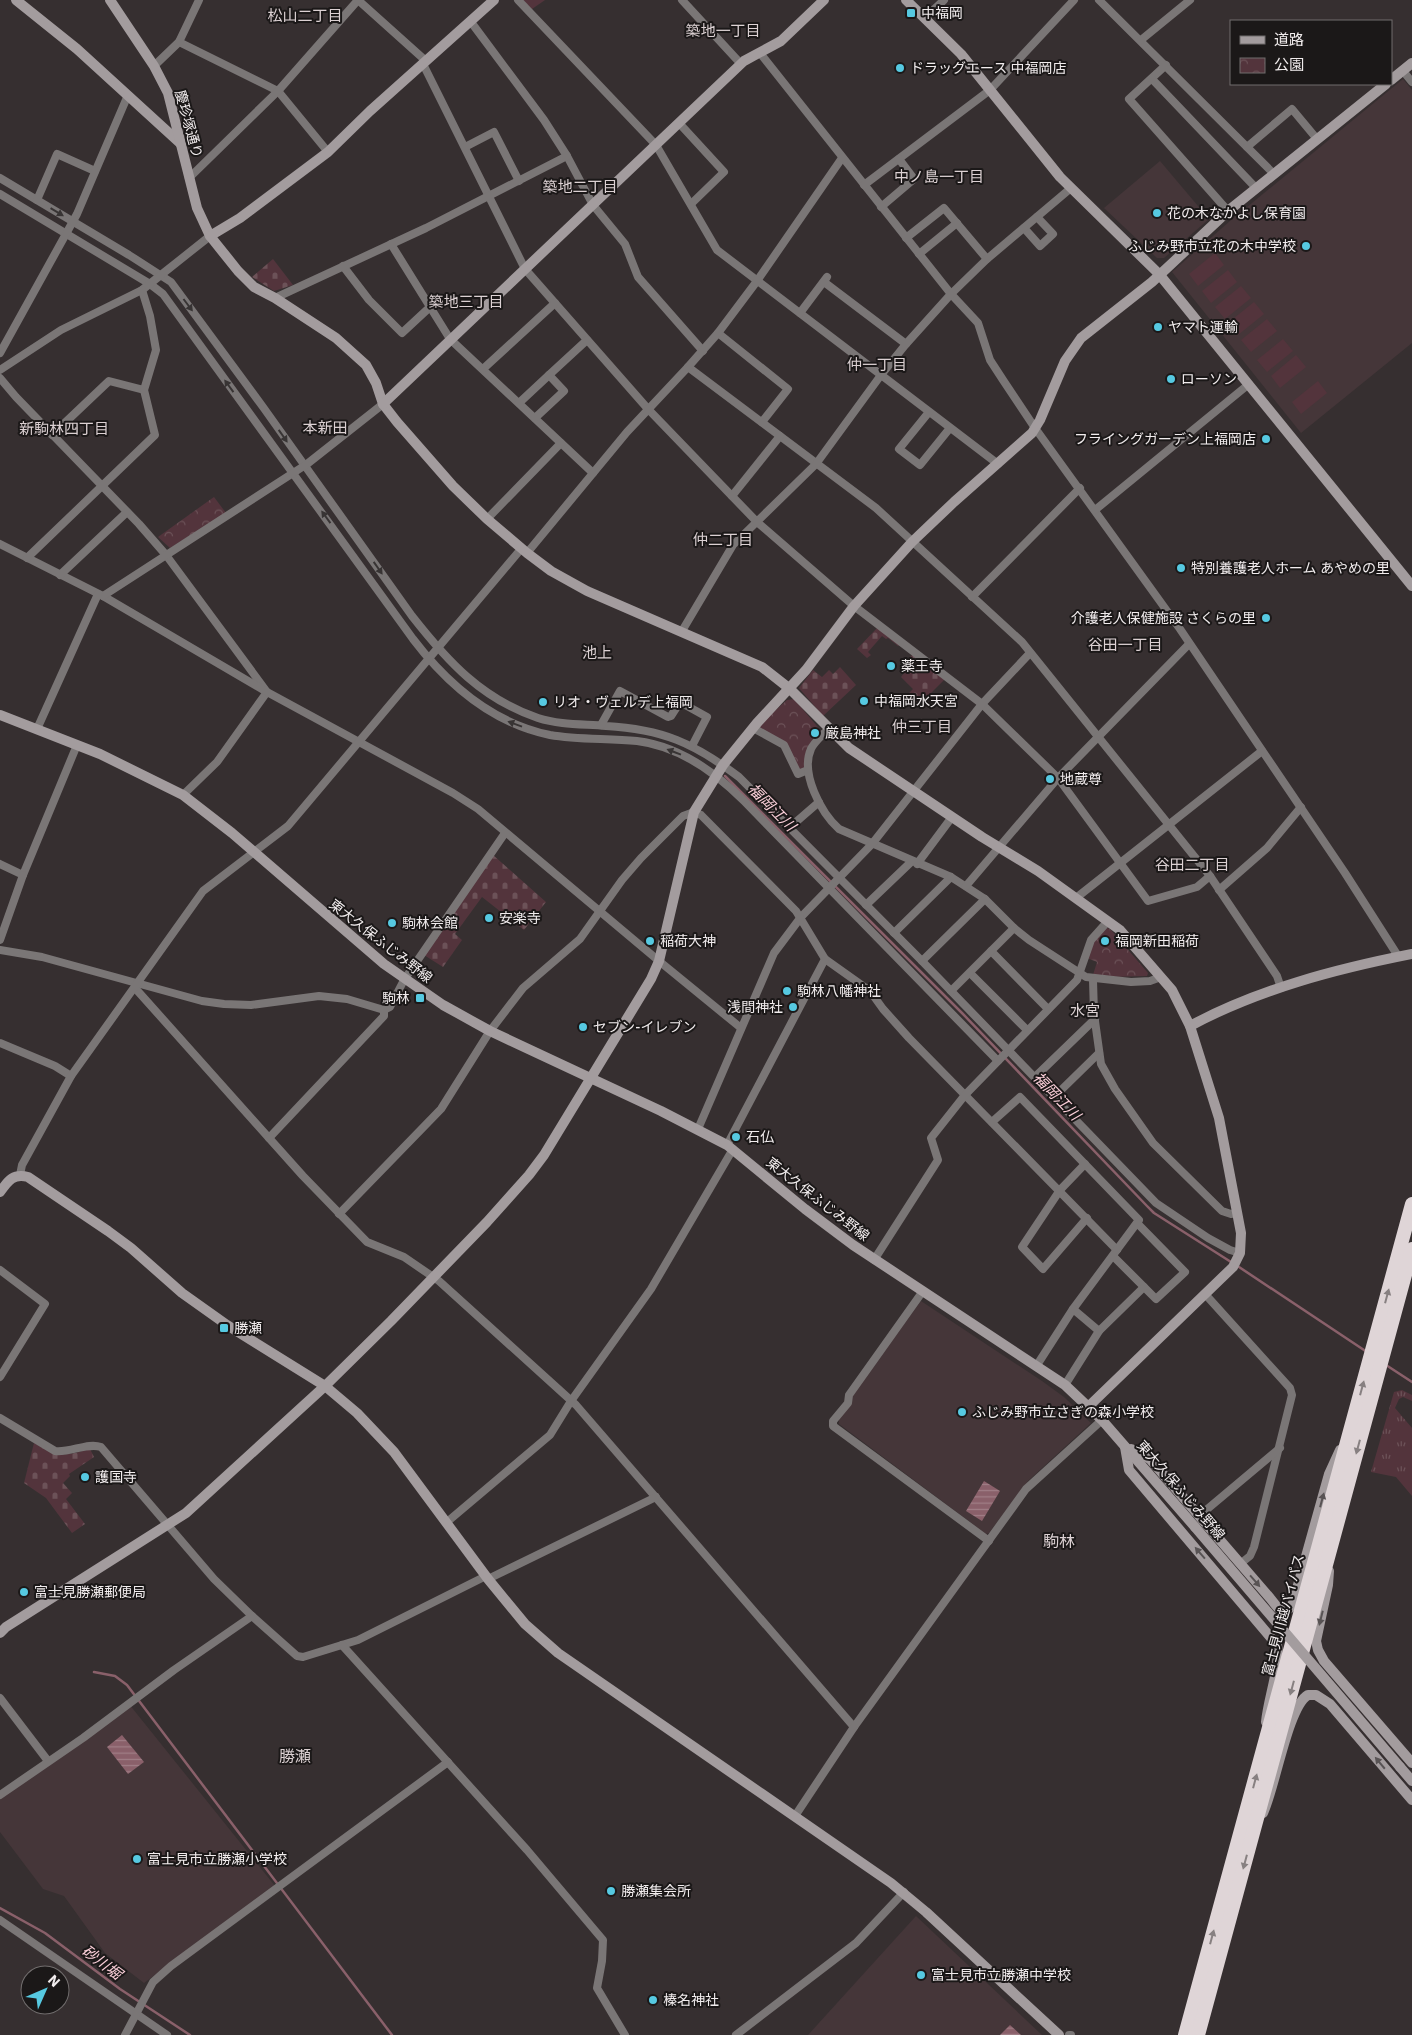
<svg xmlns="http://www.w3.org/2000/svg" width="1412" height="2035" font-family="'IBM Plex Sans','Noto Sans JP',sans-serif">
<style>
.built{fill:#453639}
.grass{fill:url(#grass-tufts)}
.cemetery{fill:url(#cemetery-stones)}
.park{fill:url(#park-crowns)}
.pitch{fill:#53343c}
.water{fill:url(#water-rules)}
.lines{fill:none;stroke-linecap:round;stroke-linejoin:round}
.stream{stroke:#8a606a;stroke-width:2.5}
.street{stroke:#7a7676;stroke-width:8}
.secondary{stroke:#a39c9e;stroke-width:10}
.highway{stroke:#dfd5d7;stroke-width:14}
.secondary-bridge{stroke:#a39c9e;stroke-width:10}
.oneway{fill:#383434}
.oneway2{fill:#878081}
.oneway3{fill:#585354}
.poi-dot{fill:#56c9e1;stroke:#1b1818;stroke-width:2}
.labels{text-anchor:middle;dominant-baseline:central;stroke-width:4;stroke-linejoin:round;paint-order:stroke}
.poi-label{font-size:14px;fill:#f1eced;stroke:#1b1818;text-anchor:start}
.street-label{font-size:14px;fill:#f1eced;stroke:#1b1818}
.neighbourhood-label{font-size:15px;fill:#dcd1d3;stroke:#1b1818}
.water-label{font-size:15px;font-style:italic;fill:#fcd0da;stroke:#1b1818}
.quarter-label{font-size:16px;fill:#dcd1d3;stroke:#1b1818}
</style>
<defs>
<pattern id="grass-tufts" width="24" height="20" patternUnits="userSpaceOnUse" patternTransform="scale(1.25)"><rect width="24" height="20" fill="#53343c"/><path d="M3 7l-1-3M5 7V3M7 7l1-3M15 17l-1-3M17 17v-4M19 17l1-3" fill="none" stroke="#6c5258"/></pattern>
<pattern id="cemetery-stones" width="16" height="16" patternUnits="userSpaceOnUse" patternTransform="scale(1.25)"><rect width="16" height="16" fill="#53343c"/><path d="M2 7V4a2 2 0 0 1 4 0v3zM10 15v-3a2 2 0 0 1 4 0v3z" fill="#6c5258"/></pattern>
<pattern id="park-crowns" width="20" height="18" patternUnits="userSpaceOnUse" patternTransform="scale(1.25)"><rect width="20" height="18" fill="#53343c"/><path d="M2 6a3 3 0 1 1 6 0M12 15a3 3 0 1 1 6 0" fill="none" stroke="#6c5258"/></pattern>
<pattern id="water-rules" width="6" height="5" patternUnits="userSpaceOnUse" patternTransform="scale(1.25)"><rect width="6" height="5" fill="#8a606a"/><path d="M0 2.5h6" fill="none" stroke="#a17f87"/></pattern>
</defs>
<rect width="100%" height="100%" fill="#362f30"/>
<g class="built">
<path d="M1403,79L1412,90V343L1301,433L1172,272L1230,221Z"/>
<path d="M1160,161L1209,219L1164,258H1157L1104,208Z"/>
<path d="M921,1301L1042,1381L1064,1397L1091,1423L1028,1481L989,1533L986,1534L839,1424V1419L851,1396Z"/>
<path d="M129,1704L275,1886L144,1983L105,1953L64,1896L43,1889L0,1832V1795Z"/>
<path d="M916,1916L1042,2035H808Z"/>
</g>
<path class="grass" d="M1402,1390L1412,1395V1401L1403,1397L1399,1399L1395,1408L1412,1428V1496L1396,1477L1371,1472L1394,1392Z"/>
<g class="cemetery">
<path d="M523,0H545L532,9Z"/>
<path d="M273,259L293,285L274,291L252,277Z"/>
<path d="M878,627L900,645L898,646L888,638L886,639L882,636L868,652L871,655L867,658L857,649Z"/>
<path d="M913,654L945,679L919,705L908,694L913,689L901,677L905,672L901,666Z"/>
<path d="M840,667L856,685L823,716L799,688L813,670L822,677L829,670L833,674Z"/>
<path d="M493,855L546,902L524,930L482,897L455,934L462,940L443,967L424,955Z"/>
<path d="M34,1443C61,1457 61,1457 90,1449L94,1457L69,1474L70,1476L63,1483L72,1493L66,1499L85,1524L72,1533L46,1498L24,1483Z"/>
</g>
<g class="park">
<path d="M214,497L226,513L170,548L158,537Z"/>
<path d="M794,699L822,732L806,768L802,770L799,769L785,743L760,729L759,725L787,700Z"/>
<path d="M1106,927L1111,930L1148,973L1147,976L1111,977L1093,975L1097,962L1087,958L1092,943Z"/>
</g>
<g class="pitch">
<path d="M1215,253L1224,265L1198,286L1189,274Z"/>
<path d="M1228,270L1237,282L1211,303L1202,291Z"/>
<path d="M1241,286L1251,298L1225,319L1215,307Z"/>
<path d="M1254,302L1264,314L1238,335L1228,323Z"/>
<path d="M1267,319L1277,331L1251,352L1241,340Z"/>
<path d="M1283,339L1293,351L1267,372L1257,360Z"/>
<path d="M1296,355L1306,367L1280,388L1271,376Z"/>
<path d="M1318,381L1327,393L1301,414L1292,402Z"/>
</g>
<g class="water">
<path d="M984,1481L1000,1491L982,1521L966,1511Z"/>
<path d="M122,1735L144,1762L128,1774L107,1747Z"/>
<path d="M1010,2025L1021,2035H1000Z"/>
</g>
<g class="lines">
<g class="stream">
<path d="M725,776L962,1013L1147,1206L1154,1213L1231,1262"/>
<path d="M1236,1265L1367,1352"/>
<path d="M1386,1365L1412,1382"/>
<path d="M94,1672L115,1676L127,1685L392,2035"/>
<path d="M0,1908L45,1933L120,1989L190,2035"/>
</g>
<g class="street">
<path d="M358,0L426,61"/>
<path d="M518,0L656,145L717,250L998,464"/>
<path d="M682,0L741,64"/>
<path d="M1099,0L1274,174"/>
<path d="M925,18L944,0"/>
<path d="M471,22L544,120L567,156L593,205L625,244L638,277L703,351"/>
<path d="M1141,40L1190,0"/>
<path d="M179,42L278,91L328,152"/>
<path d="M760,53L951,294L978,323L990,360L1003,380L1035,428L1180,629L1345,873L1398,956"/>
<path d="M423,64L525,269L648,409L757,522L854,606L982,704L1058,778L1148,901L1197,887L1210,876"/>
<path d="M1166,65L1129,99L1228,211"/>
<path d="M154,66L179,42L199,0"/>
<path d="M1403,71L1412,82"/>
<path d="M1152,79L1256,188"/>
<path d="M679,123L724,172L691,204"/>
<path d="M465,147L494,132L519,181"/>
<path d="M1247,147L1292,109L1317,139"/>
<path d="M0,178L129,255L171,282L263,407L412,616C448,662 482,699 538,718C560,725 583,724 606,726C662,729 694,743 739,777L922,961L1156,1203L1208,1238L1230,1250L1240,1253"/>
<path d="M189,178L278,91L358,0"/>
<path d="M864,185L990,90L1074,0"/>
<path d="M0,194L150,284L163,294L413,639C448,685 492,723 550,735C578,740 608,738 637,741C679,746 715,772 744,801L998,1061"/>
<path d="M37,200L57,154L95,171"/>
<path d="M881,207L914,179L899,159"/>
<path d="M1024,228L1040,246L1053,234L1037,217"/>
<path d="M906,238L944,208L987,259"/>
<path d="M391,244L450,339L593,473"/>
<path d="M919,254L957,223"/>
<path d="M343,266L369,300L402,333L430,307"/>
<path d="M824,282L906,344"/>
<path d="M275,298L426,228L567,156"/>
<path d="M800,313L827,277"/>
<path d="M718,333L788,389L762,422"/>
<path d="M0,353L77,214L128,95"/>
<path d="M688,367L876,508L1022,642L1210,876L1277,976L1281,988"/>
<path d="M483,369L555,303"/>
<path d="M0,370L61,330L142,290L210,236"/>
<path d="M0,378L16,397L139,524L166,555L267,692L217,762L183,795"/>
<path d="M519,403L549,375"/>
<path d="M929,412L899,449L920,465L950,428"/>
<path d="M535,418L564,391L549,375L587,340"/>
<path d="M52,435L109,381L144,390"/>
<path d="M732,496L780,436"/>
<path d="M1095,510L1249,384"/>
<path d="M487,519L561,443"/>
<path d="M0,544L103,596L267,692L453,793L478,809L659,961L741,1028"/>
<path d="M527,553L627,432L688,367L718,333L757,281L842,158"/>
<path d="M27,558L155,435L144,390L156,350L150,316L142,290"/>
<path d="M60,575L127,512"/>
<path d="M103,596L307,464L383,404"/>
<path d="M972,597L1080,488"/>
<path d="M682,631L733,545L816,464L881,375L906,344L951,294L987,259L1071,188"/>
<path d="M601,725L620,691L668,717L671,716L680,702L707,717L692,746"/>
<path d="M753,728L784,745L798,774L808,770"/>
<path d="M37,729L98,594"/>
<path d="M828,729C823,735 814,742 811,749C800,773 821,813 839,829L951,877L985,899L1014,928L1029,940L1086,977L1131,982L1150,981L1161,977"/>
<path d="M789,828L819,802"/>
<path d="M0,864L23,875L77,745"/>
<path d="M917,864L952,817"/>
<path d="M966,886L1058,778L1189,644"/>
<path d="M1219,890L1267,848L1301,807"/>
<path d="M1076,898L1262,751"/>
<path d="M866,905L911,862"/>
<path d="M894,933L951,877"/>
<path d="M0,940L23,875"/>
<path d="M0,950L42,957L202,1001L224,1004L251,1005L319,996L347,999L384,1010"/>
<path d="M991,951L1048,1009"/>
<path d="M825,959L870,991L883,1009L909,1038L1117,1250"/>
<path d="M922,961L985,899"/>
<path d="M970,973L1027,1030"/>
<path d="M1093,980L1094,1014L1101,1064L1115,1089L1153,1143L1222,1211L1231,1214L1237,1213"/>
<path d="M135,988L303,1176L367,1242L404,1257L439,1281L576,1405L854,1727"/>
<path d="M951,991L1014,928"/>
<path d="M0,1043L55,1066L71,1076"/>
<path d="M1035,1077L1095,1019"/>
<path d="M1054,1097L1099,1053"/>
<path d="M992,1122L1020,1097L1139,1220L1073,1309L1037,1365"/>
<path d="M698,1129L774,953L801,917L872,844L982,704L1030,653"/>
<path d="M269,1138L384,1016V1010L390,1007L404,980L505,833"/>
<path d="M1085,1164L1060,1190L1022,1247L1043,1269L1087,1218"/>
<path d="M20,1175L22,1165L71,1076L203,891L288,826L521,549"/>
<path d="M339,1214L441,1109L490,1031L523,988L580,939L622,880L641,858L683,816L694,812L701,815L796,911L825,959L727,1145"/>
<path d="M1113,1256L1156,1299L1185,1272L1137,1223"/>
<path d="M874,1260L938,1160L931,1138L965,1095L1077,980L1091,940L1108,921"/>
<path d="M0,1270L45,1304L0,1377"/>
<path d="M923,1291L849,1395L848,1403L833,1421V1426L989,1541"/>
<path d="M1205,1294L1290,1388L1292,1395L1254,1547L1250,1556L1240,1564"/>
<path d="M1073,1309L1099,1331"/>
<path d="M1065,1385L1099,1331L1144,1287"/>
<path d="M0,1418L55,1451C70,1453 88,1442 101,1447L214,1579L252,1616L297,1656L303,1657L358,1640L486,1576"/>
<path d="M1199,1516L1280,1448"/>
<path d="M447,1522L550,1435L571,1401L651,1289L733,1149"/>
<path d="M488,1579L656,1497"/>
<path d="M342,1645L527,1850L603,1940L602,1961L597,1988L625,2035"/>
<path d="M0,1698L48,1761"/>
<path d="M0,1795L83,1738L174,1670L252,1616"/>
<path d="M795,1816L854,1727L1026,1489L1102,1420"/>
<path d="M0,1920L167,2035"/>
<path d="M125,2035L153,1982L171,1966L448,1762"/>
<path d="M736,2035L856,1943L904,1892"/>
<path d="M1069,2035H1071"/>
</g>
<g class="secondary">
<path d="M16,0L77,49L180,143"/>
<path d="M110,0L154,66L168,93L197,208L210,236L238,271L254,287L275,298L336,338L366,365L376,383L383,404L397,422L453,486L487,519L527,553L551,571L587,591L762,667L790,689L849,748L982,837L1038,871L1120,930L1172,990L1190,1026L1219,1118L1241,1233L1240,1253L1233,1267L1088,1407"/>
<path d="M906,0L961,54L1060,177L1159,274L1412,586"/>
<path d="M1391,80L1412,63"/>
<path d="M210,236L240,218L328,152L370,111L494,0"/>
<path d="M383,404L744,61L781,41L824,0"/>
<path d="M0,715L100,754L183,795L232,833L384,964L443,1005L490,1031L661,1111L727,1145L805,1209L853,1245L1065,1385L1102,1420L1195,1527"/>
<path d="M1190,1026C1259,989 1336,969 1412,954"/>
<path d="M0,1192C8,1181 13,1173 28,1177L108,1231L131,1248L182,1293L227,1325L325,1386L357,1413L394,1452L488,1579L525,1624L558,1653L891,1883L926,1912L1059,2035"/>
<path d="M1125,1447L1129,1470L1277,1645C1281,1665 1268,1699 1266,1722"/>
<path d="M1131,1449L1150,1459L1270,1598L1278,1608L1286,1611L1290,1608L1293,1603L1329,1474L1340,1450"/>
<path d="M1329,1571L1328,1585L1316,1641L1318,1650L1324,1661L1412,1763"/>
<path d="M0,1633L6,1627L186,1513L325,1386L391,1321L487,1222L529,1175L544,1155L651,979L659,961L694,812L723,765L757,723L806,670L854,606L912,542L954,502L1032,433L1040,420L1065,361L1081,338L1152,282L1228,211L1386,84"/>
<path d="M1400,1767L1412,1781"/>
<path d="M1263,1813C1275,1788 1288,1706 1308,1695H1316L1330,1704L1412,1800"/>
</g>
<g class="highway">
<path d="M1185,2035L1412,1204"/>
<path d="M1198,2035L1412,1249"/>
</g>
<path class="secondary-bridge" d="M1195,1527L1400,1767"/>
</g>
<defs><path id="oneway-solid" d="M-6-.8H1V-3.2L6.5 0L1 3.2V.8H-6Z" transform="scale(1.25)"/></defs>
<g class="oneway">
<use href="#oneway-solid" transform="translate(57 212) rotate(31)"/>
<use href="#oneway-solid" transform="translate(188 305) rotate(53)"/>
<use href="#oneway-solid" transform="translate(229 386) rotate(-126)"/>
<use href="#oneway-solid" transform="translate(283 436) rotate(55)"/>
<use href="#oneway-solid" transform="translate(326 517) rotate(-126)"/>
<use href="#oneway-solid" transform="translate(378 568) rotate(55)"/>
<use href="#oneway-solid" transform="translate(515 724) rotate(-160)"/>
<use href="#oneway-solid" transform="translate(674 752) rotate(-159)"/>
</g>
<g class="oneway2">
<use href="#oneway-solid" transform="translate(1387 1296) rotate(-75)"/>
<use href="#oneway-solid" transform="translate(1362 1388) rotate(-75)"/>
<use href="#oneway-solid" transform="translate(1358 1447) rotate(105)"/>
<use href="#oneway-solid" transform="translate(1292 1688) rotate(105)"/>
<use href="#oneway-solid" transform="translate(1255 1781) rotate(-75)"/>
<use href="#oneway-solid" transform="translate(1245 1862) rotate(105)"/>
<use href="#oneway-solid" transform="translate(1212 1937) rotate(-75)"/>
</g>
<g class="oneway3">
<use href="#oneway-solid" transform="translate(1322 1500) rotate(-75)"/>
<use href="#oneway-solid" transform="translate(1200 1553) rotate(-131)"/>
<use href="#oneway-solid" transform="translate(1255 1581) rotate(49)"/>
<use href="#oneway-solid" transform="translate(1321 1618) rotate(104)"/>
<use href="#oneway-solid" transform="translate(1380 1763) rotate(-130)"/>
</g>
<g class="poi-dot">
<rect x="906" y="8" width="10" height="10" rx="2.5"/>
<circle cx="900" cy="68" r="5"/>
<circle cx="1157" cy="213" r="5"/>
<circle cx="1306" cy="246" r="5"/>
<circle cx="1158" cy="327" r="5"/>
<circle cx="1171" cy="379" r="5"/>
<circle cx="1266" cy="439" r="5"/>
<circle cx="1181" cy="568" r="5"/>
<circle cx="1266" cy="618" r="5"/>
<circle cx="891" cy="666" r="5"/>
<circle cx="864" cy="701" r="5"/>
<circle cx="543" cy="702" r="5"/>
<circle cx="815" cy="733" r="5"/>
<circle cx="1050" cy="779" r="5"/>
<circle cx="489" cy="918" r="5"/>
<circle cx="392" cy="923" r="5"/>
<circle cx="650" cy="941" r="5"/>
<circle cx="1105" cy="941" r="5"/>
<circle cx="787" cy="991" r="5"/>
<rect x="415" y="993" width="10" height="10" rx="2.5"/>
<circle cx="793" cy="1007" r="5"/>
<circle cx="583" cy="1027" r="5"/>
<circle cx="736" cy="1137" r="5"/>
<rect x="219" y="1323" width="10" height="10" rx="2.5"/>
<circle cx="962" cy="1412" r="5"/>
<circle cx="85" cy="1477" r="5"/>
<circle cx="24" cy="1592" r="5"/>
<circle cx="137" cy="1859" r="5"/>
<circle cx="611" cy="1891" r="5"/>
<circle cx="921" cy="1975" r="5"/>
<circle cx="653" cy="2000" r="5"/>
</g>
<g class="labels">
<g class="poi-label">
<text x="921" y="13">中福岡</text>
<text x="910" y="68">ドラッグエース 中福岡店</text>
<text x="1167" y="213">花の木なかよし保育園</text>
<text x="1296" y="246" text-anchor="end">ふじみ野市立花の木中学校</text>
<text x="1168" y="327">ヤマト運輸</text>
<text x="1181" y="379">ローソン</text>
<text x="1256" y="439" text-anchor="end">フライングガーデン上福岡店</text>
<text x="1191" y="568">特別養護老人ホーム あやめの里</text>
<text x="1256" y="618" text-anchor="end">介護老人保健施設 さくらの里</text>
<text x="901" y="666">薬王寺</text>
<text x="874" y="701">中福岡水天宮</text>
<text x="553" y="702">リオ・ヴェルデ上福岡</text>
<text x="825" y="733">厳島神社</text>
<text x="1060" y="779">地蔵尊</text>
<text x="499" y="918">安楽寺</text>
<text x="402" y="923">駒林会館</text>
<text x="660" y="941">稲荷大神</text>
<text x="1115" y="941">福岡新田稲荷</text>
<text x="797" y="991">駒林八幡神社</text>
<text x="410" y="998" text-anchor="end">駒林</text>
<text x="783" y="1007" text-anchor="end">浅間神社</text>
<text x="593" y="1027">セブン-イレブン</text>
<text x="746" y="1137">石仏</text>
<text x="234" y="1328">勝瀬</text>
<text x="972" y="1412">ふじみ野市立さぎの森小学校</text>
<text x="95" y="1477">護国寺</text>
<text x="34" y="1592">富士見勝瀬郵便局</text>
<text x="147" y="1859">富士見市立勝瀬小学校</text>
<text x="621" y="1891">勝瀬集会所</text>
<text x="931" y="1975">富士見市立勝瀬中学校</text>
<text x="663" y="2000">榛名神社</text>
</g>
<g class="street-label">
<text transform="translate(189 124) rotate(75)">慶珍塚通り</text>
<text transform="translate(381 941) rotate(38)">東大久保ふじみ野線</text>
<text transform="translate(818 1199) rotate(38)">東大久保ふじみ野線</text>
<text transform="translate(1181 1490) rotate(49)">東大久保ふじみ野線</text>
<text transform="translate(1283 1615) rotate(-75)">富士見川越バイパス</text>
</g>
<g class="neighbourhood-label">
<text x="305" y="15">松山二丁目</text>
<text x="723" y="30">築地一丁目</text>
<text x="939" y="176">中ノ島一丁目</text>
<text x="580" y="186">築地二丁目</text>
<text x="466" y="301">築地三丁目</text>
<text x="877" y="364">仲一丁目</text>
<text x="325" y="427">本新田</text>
<text x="64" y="428">新駒林四丁目</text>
<text x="723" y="539">仲二丁目</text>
<text x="1125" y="644">谷田一丁目</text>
<text x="597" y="652">池上</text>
<text x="922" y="726">仲三丁目</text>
<text x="1192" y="864">谷田二丁目</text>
<text x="1085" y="1010">水宮</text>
</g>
<g class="water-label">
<text transform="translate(772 807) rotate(45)">福岡江川</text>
<text transform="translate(1057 1096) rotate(46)">福岡江川</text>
<text transform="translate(102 1962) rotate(37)">砂川堀</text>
</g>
<g class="quarter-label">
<text x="1059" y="1541">駒林</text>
<text x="295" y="1756">勝瀬</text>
</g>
</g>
<rect x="1230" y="20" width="162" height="65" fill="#1b1818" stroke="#716d6d"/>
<rect x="1240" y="36" width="25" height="8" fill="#a39c9e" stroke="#716d6d"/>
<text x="1274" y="45" font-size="15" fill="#f1eced">道路</text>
<rect x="1240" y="58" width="25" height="15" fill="url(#park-crowns)" stroke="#716d6d"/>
<text x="1274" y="70" font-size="15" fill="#f1eced">公園</text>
<g transform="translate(45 1990) rotate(45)"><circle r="24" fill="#1b1818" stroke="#716d6d"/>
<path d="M0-4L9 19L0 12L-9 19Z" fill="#56c9e1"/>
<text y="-8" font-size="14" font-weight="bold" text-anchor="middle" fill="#f1eced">N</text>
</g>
</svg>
